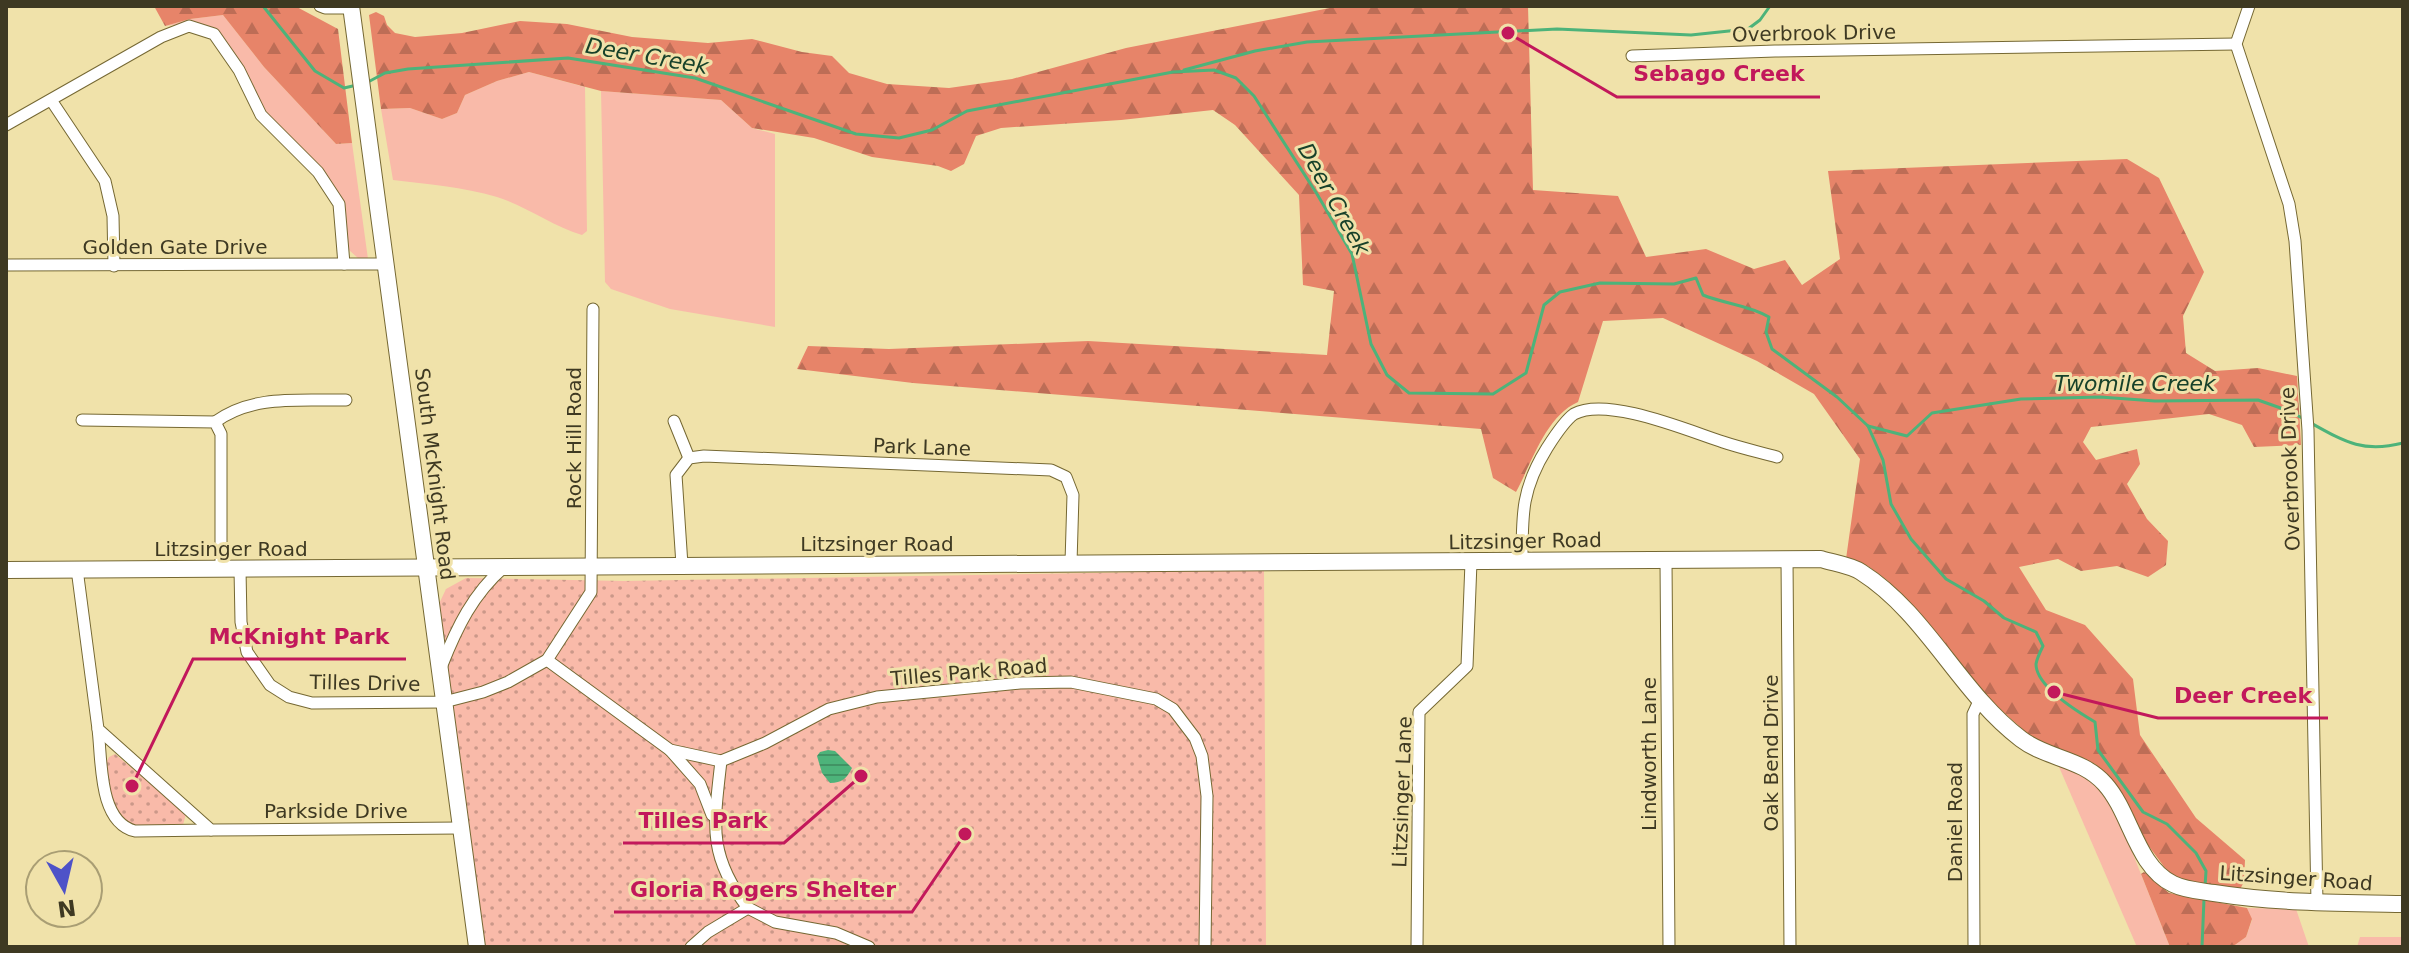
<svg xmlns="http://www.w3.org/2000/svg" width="2409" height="953" font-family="'DejaVu Sans',sans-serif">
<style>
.grass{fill:#f9baa9}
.forest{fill:url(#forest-firs)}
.park{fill:url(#park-dots)}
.water{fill:url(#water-rules)}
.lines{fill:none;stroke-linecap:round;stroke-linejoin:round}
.stream{stroke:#4db37a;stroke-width:3}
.street-casing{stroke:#756833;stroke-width:13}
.secondary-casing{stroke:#756833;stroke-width:18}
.street{stroke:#fff;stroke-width:11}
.secondary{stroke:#fff;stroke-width:16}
.labels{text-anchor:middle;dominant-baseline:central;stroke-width:6;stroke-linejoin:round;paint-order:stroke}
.street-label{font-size:20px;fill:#3e3922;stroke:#f0e2aa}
.water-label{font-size:22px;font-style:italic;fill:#17412a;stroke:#f0e2aa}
.leader{fill:none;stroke:#c2185b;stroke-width:3}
.callout-dot{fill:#c2185b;stroke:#f0e2aa;stroke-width:3}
.callout-label{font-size:22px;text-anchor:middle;font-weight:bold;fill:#c2185b;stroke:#f0e2aa;stroke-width:6;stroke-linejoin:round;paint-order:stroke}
</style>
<defs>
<pattern id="forest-firs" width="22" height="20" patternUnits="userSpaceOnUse" patternTransform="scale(2)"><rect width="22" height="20" fill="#e78469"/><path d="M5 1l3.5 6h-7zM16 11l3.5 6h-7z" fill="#bd6d56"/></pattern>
<pattern id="park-dots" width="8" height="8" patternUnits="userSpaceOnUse" patternTransform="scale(2)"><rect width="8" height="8" fill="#f9baa9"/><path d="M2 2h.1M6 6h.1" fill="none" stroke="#cb9889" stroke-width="1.8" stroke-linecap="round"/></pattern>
<pattern id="water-rules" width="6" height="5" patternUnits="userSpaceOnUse" patternTransform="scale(2)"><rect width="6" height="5" fill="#4db37a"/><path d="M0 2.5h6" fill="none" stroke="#419364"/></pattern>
</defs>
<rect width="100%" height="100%" fill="#f0e2aa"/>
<g class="grass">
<path d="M223,15L264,67L336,144L352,143L368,259H359L349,250L342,205L268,117L219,37L182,24L165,26L190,19Z"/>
<path d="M529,72L585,87L587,231L582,235C552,226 526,206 497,197C463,187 427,184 393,180L381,109L410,108L442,119L457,113L465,95L497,81Z"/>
<path d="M601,91L721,100L752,128L775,134V327L670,309L611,289L605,282Z"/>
<path d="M2056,760L2081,771L2103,791L2123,829L2170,947H2137Z"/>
<path d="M2247,908L2296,909L2309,947H2232L2246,937L2252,920Z"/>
<path d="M2360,937H2403V947H2357Z"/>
</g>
<g class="forest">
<path d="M154,6H295L338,29L352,143L336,144L264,67L223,15L190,19L165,26Z"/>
<path d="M1340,6H1528L1533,190L1618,196L1646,257L1706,249L1754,269L1785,260L1802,285L1840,259L1828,171L2127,159L2159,178L2204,272L2183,316L2186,353L2215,371L2258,368L2297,376L2301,445L2254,447L2242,425L2209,414L2091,427L2083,442L2096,460L2137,449L2140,464L2127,484L2147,519L2168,541L2166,565L2148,577L2117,566L2081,571L2058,559L2019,567L2046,610L2085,625L2133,679L2140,735L2196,818L2245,860L2244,882L2239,891L2187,882L2168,872L2145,841L2107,777L2095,764L2031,737L1979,690L1888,581L1868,566L1846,559L1860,459L1814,394L1757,361L1663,318L1603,321L1578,402C1546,416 1532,462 1516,492L1493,478L1481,429L913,383L797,369L808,346L889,349L1088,341L1327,355L1334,291L1303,285L1299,195L1235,125L1213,110L1121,120L1001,128L976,136L964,164L951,171L938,166L872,157L814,138L752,128L721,100L601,91L529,72L497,81L465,95L457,113L442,119L410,108L381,109L369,15L376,12L384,16L387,25L395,33L415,37L462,33L520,21L567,24L632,37L708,43L752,39L802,52L832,56L849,73L887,84L949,88L1012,79L1126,48Z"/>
<path d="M2144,872L2169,893L2247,908L2252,919L2246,937L2232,947H2170L2141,874Z"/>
</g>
<g class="park">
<path d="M1264,570L1266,947H485L437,608L446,589L466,578L624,581Z"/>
<path d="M115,754L186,814L183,825C117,828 115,829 106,763L109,757Z"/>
</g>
<path class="water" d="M828,750L835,751L852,768C847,778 842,783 830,783L822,773L817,756L820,752Z"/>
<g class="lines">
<g class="stream">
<path d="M263,6L315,71L344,88L357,85"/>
<path d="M1184,70L1255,51L1307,42L1557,29L1691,35L1748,29L1760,20L1770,6"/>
<path d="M368,82L385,73L408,69L568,58L695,78L856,134L899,138L932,130L967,111L1173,72L1214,70L1236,78L1254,96L1317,194L1352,254L1371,344L1387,375L1409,393L1493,394L1526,373L1544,305L1560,292L1600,283L1674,284L1696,278L1703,295C1725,304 1749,305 1769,317L1766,332L1772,349L1837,397L1868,426L1883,460L1891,504L1911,539L1946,579L1984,601L2004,618L2036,632L2043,646C2040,652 2037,658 2036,664C2036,686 2078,712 2095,722L2098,750L2143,812L2167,824L2196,853L2206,871L2205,887"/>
<path d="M2311,423C2345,442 2363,453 2403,443"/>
<path d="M1868,426L1907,436L1932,413L2021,399L2100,397L2155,401L2258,400L2289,411L2304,419"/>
<path d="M2202,947L2204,899"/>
</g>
<defs>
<g id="street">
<path d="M320,6L325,8H352"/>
<path d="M2249,6L2236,44L2289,204L2295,241L2308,430L2317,903"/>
<path d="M1632,56L1775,51L2236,44"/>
<path d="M51,100L105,181L113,216L114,266"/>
<path d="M6,125L161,37L189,26L214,34L239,70L261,115L318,172L339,204L344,264H384"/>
<path d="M6,265L344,264"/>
<path d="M82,420L215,422L221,434V568"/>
<path d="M674,421L689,458"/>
<path d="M215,422C253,394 301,401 346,400"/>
<path d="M1787,559L1790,947"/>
<path d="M1522,560C1522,513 1522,488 1547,448C1554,437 1564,421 1574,414C1607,396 1689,431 1723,442C1741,448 1759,452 1777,457"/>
<path d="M1666,561L1669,947"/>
<path d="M682,565L676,475L689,458L704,456L1051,470L1066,477L1073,495L1071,563"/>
<path d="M77,569L98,729L211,830L460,828"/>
<path d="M240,569L241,622L247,652L270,685L289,697L312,703L444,702L483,692L508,682L547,660L591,592L593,309"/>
<path d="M547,660L670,750L721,761L765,743L829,709L877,697L1020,683L1071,682L1156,699L1173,709L1195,738L1202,756L1207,796L1205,947"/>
<path d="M442,665C457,627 473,594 504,567"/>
<path d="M98,729C102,760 98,822 135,831L211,830"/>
<path d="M670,750L700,784L712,815"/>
<path d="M748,908L775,922L836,933L869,947"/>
<path d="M691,947L708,932L748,908C707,855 714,824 721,761"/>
<path d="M1417,947L1419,712L1467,666L1471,562"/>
<path d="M1974,947L1973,714L1980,699"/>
</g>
<g id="secondary">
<path d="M351,6L477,947"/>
<path d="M6,570L1821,559C1833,563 1850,565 1861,572C1927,614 1959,692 2021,739C2047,759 2082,758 2105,784C2131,813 2136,866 2173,884C2185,890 2201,891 2214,893C2277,903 2340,903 2403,904"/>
</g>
</defs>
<use href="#street" class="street-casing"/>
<use href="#secondary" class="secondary-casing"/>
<use href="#street" class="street"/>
<use href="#secondary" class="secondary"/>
</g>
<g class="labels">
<g class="street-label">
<text transform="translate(1814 33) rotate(-1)">Overbrook Drive</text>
<text x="175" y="247">Golden Gate Drive</text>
<text transform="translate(574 438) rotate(-90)">Rock Hill Road</text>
<text transform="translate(922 447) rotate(2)">Park Lane</text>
<text transform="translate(2290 469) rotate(-92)">Overbrook Drive</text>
<text transform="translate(435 474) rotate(83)">South McKnight Road</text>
<text transform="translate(1525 541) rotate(-1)">Litzsinger Road</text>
<text x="877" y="544">Litzsinger Road</text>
<text x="231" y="549">Litzsinger Road</text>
<text transform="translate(969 672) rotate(-5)">Tilles Park Road</text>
<text transform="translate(365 683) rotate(1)">Tilles Drive</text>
<text transform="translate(1771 753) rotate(-90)">Oak Bend Drive</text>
<text transform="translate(1649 754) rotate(-90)">Lindworth Lane</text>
<text transform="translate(1402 792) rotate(-88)">Litzsinger Lane</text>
<text x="336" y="811">Parkside Drive</text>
<text transform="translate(1955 822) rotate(-90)">Daniel Road</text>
<text transform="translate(2296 878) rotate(4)">Litzsinger Road</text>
</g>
<g class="water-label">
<text transform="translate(647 56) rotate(10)">Deer Creek</text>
<text transform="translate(1334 199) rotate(61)">Deer Creek</text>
<text x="2135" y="383">Twomile Creek</text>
</g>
</g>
<path class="leader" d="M1508 33L1617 97H1820M132 786L193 659H406M2054 692L2158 718H2328M861 776L784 843H623M965 834L912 912H614"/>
<g class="callout-dot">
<circle cx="1508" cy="33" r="8"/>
<circle cx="132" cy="786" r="8"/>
<circle cx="2054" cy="692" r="8"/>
<circle cx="861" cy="776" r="8"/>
<circle cx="965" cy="834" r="8"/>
</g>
<g class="callout-label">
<text x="1719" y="81">Sebago Creek</text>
<text x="299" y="644">McKnight Park</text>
<text x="2243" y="703">Deer Creek</text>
<text x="703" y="828">Tilles Park</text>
<text x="763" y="897">Gloria Rogers Shelter</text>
</g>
<rect width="2409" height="953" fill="none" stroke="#3e3922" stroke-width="16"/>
<g transform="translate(64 889) rotate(172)"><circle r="38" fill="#f0e2aa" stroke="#a99e74" stroke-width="2"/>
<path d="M0-6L14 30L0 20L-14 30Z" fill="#4e52c8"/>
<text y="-12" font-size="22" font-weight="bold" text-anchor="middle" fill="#3e3922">N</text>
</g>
</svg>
